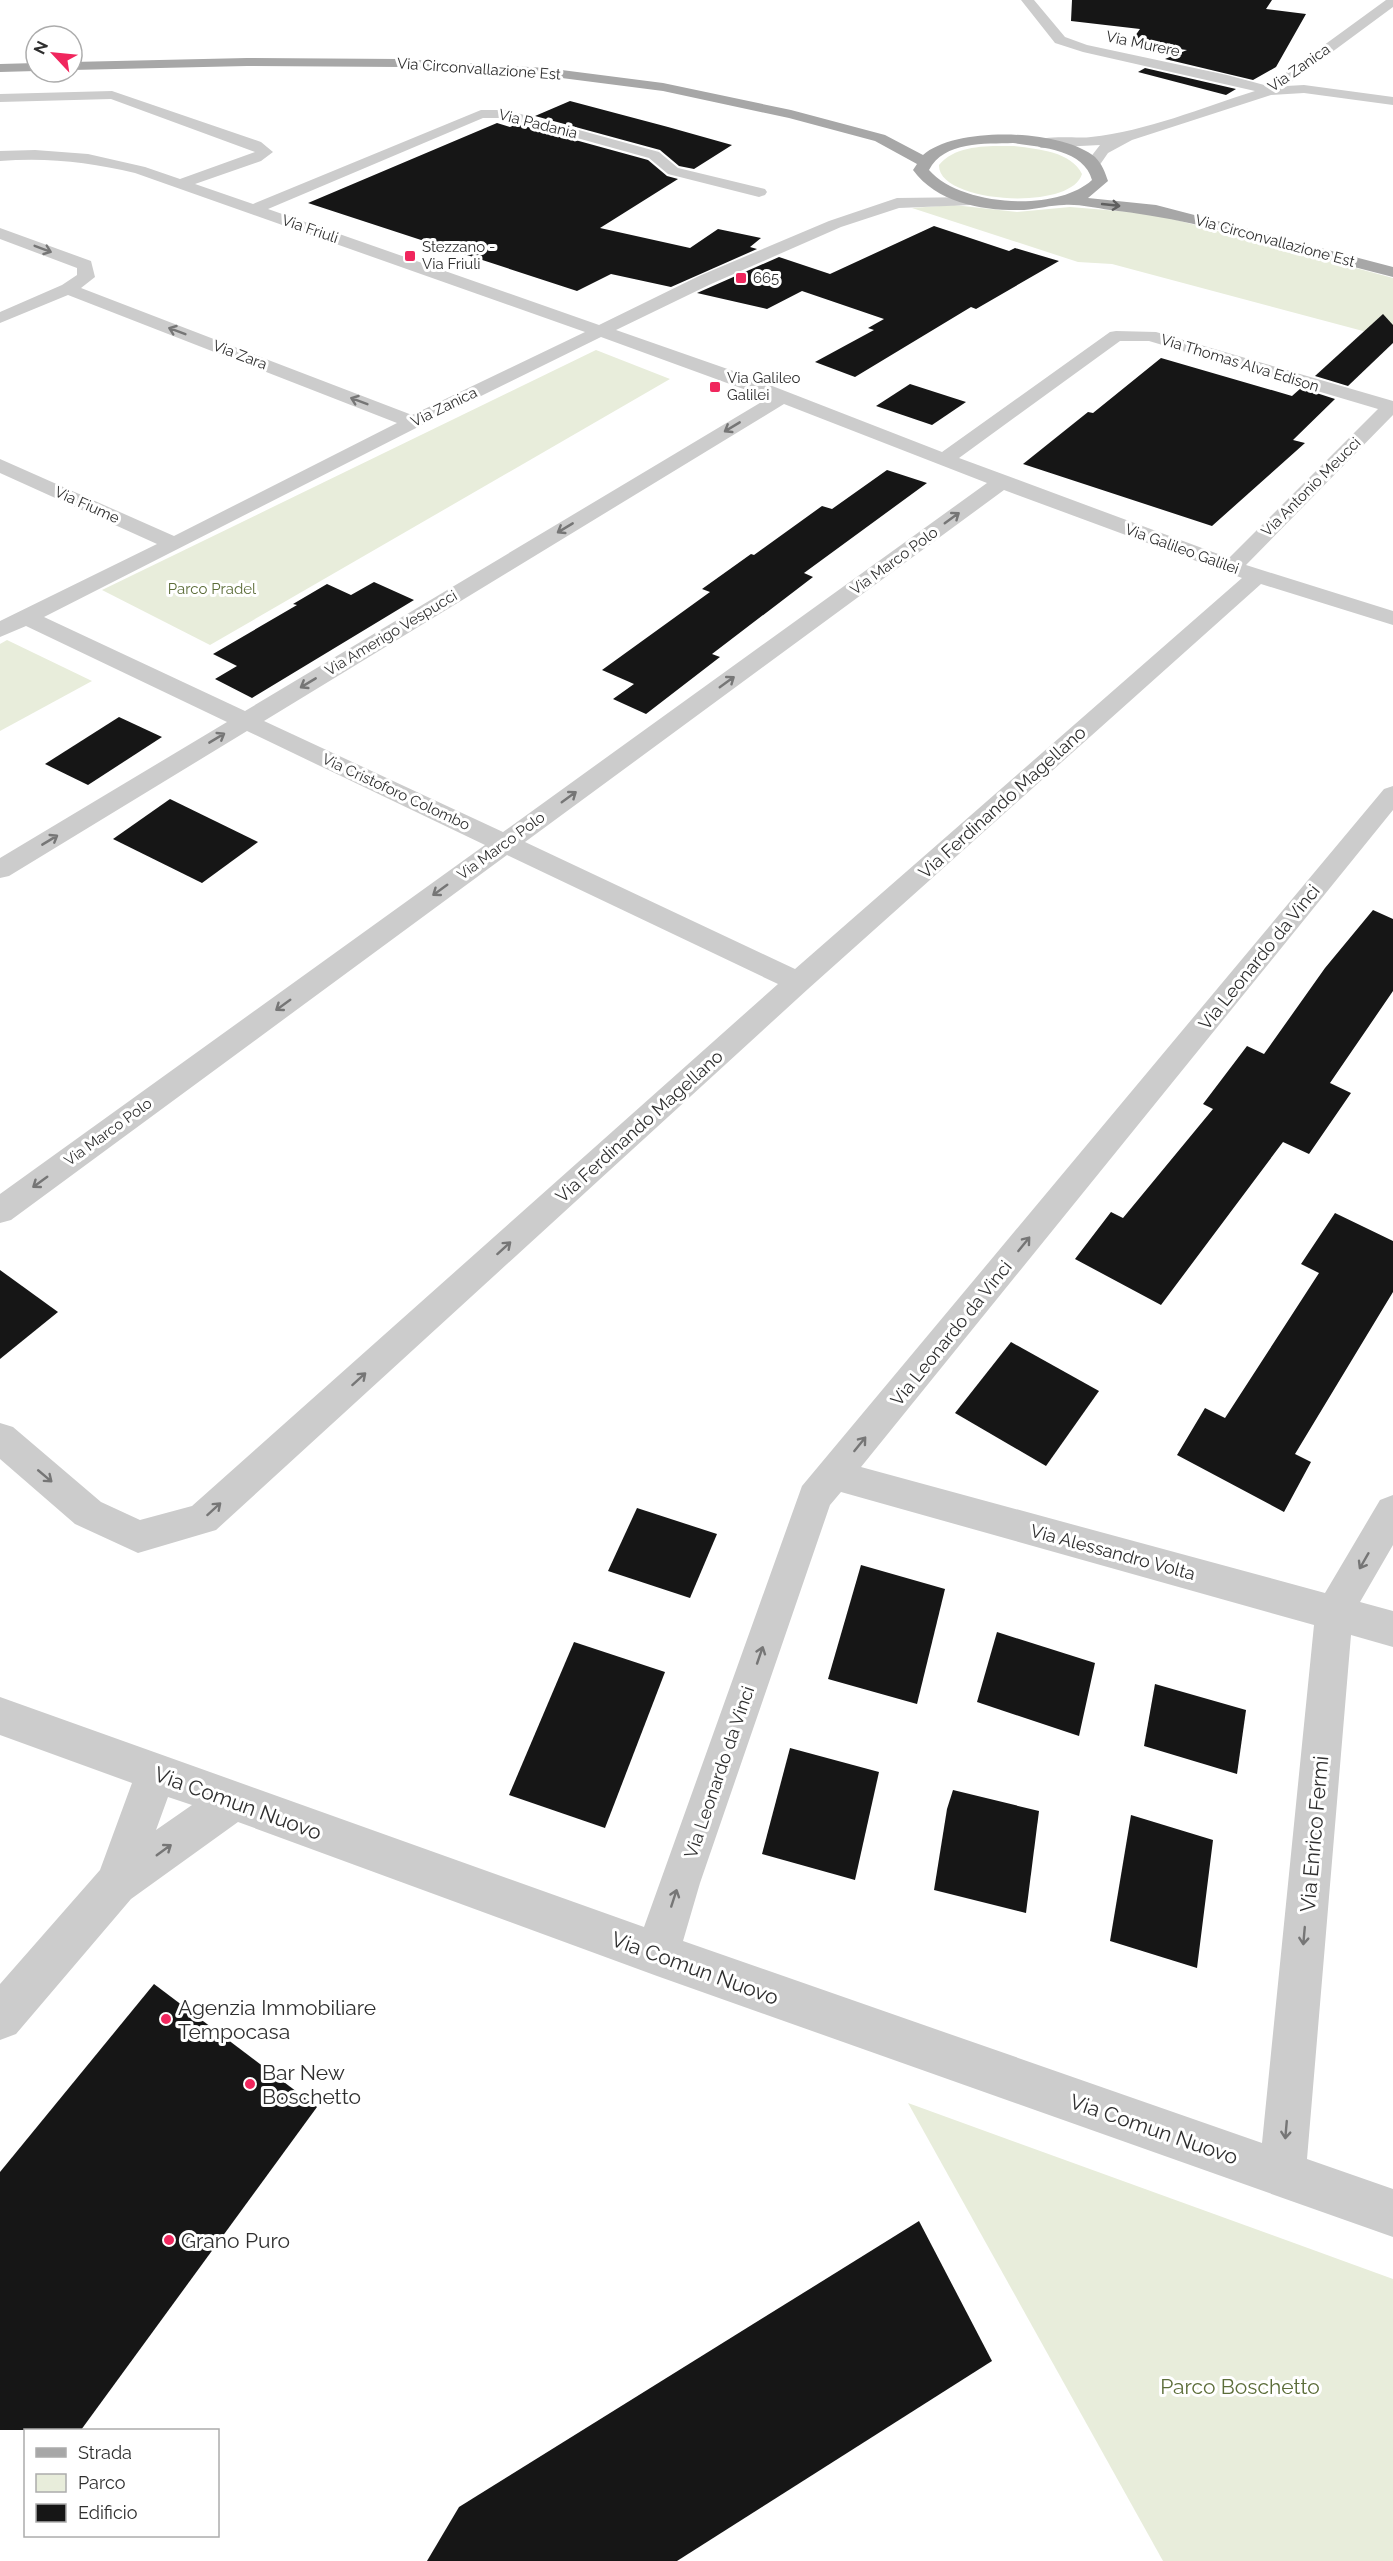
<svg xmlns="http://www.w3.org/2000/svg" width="1393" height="2561" font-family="Raleway,sans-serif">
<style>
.green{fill:#e8eddb}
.building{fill:#161616}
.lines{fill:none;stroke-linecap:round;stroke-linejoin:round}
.minor{fill:#ccc;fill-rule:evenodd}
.major{fill:#a7a7a7;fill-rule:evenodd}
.oneway{stroke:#5f5f5f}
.oneway2{stroke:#767676}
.poi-dot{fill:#f0265d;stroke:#fff;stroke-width:2}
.labels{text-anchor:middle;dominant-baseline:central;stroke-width:6;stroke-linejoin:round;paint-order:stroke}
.far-street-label{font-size:15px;fill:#2f2f2f;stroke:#fff}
.far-poi-label{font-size:15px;fill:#2f2f2f;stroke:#fff;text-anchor:start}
.far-park-label{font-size:15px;fill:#5c6d39;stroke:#fff}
.street-label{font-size:18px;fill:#2f2f2f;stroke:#fff}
.near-street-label{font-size:21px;fill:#2f2f2f;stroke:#fff}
.near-poi-label{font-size:21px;fill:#2f2f2f;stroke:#fff;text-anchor:start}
.near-park-label{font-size:21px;fill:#5c6d39;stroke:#fff}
</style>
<rect width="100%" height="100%" fill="#fff"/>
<g class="green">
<path d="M1014,146C1036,149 1071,151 1082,174C1071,212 937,203 939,165C956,144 990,146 1014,146Z"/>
<path d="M954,205L1017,212L1070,207L1154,214L1393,278V339L1112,264L1078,262L912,208Z"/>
<path d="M596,350L670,379L210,645L102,590Z"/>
<path d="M7,640L92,681L0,731V644Z"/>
<path d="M908,2103L1393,2279V2561H1163Z"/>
</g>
<g class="building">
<path d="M1072,0H1272L1266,9L1306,14L1276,67L1253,80L1165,59L1187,50L1130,43L1140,29L1071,21Z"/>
<path d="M1145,68L1236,89L1226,95L1138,72Z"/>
<path d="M570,101L668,127L732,145L694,169L679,166L660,150L535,116Z"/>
<path d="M497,123L510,127L517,124L648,160L667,176L678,179L600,228L690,248L718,229L761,238L750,247L757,249L671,287L611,274L577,291L308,203Z"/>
<path d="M934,226L1009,251L1015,248L1059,261L976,309L971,307L855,377L815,362L874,330L868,328L884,319L802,291L767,309L697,293L779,257L830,274Z"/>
<path d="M1383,314L1393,325V343L1348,386L1315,376Z"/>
<path d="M1161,358L1292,396L1301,388L1335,399L1293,440L1305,443L1212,526L1023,464L1088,412L1093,413Z"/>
<path d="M910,384L966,402L932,425L876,406Z"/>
<path d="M887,470L927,483L804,573L813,577L712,654L720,657L646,714L613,699L634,684L602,670L710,592L702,589L751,554L754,555L822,506L832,509Z"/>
<path d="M374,582L414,600L252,698L215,679L237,666L213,654L297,605L293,604L327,584L351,595Z"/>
<path d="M119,717L162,737L88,785L45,764Z"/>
<path d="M170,799L258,842L202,883L113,839Z"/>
<path d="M1373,910L1393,919V991L1330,1083L1351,1093L1309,1154L1283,1142L1161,1305L1075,1259L1111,1212L1123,1218L1213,1109L1203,1104L1247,1046L1264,1054L1325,968Z"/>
<path d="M1335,1213L1393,1241V1292L1295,1454L1311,1462L1284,1512L1177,1455L1205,1408L1225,1418L1319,1273L1301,1264Z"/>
<path d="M0,1270L58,1312L0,1359Z"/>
<path d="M1011,1342L1099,1391L1046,1466L955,1413Z"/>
<path d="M637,1508L717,1534L690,1598L608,1571Z"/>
<path d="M861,1565L945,1589L917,1704L828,1679Z"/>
<path d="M997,1632L1095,1663L1079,1736L977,1702Z"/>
<path d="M574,1642L665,1672L605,1828L509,1795Z"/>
<path d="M1155,1684L1246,1710L1237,1774L1144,1746Z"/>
<path d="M790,1748L879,1772L855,1880L762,1854Z"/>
<path d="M953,1790L1039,1811L1026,1913L934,1890L947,1809Z"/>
<path d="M1131,1815L1213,1840L1197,1968L1110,1941Z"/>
<path d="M154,1984L317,2107L81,2430H0V2172Z"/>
<path d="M919,2221L992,2361L677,2561H427L459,2507Z"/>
</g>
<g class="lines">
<g class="minor">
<path d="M1021,0H1034L1065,37L1087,45L1227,75L1268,86L1386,0H1393V7L1286,86L1304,85L1393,97V105L1304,93L1271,95L1132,140L1108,153L1099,166H1089L1086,163L1100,145L1041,148L1033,143C1041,134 1078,139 1091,137C1147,131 1201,108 1255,91L1083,52L1055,43Z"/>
<path d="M112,91L261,142L273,152L261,161L195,184L253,204L481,110H506L659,152L678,168L765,189L767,192L765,195L759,197L668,174L649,158L505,118H483L268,209L599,325L699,276L829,221L897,198L976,197L978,200L970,205L899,208L841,227L711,284L616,330L739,373L942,452L1110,332L1116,331L1156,332L1393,401V415L1246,565L1393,611V625L1261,584L808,989L216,1530L138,1553L75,1524L0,1459V1423L13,1427L101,1502L140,1520L192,1506L778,984L507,855L11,1220L0,1223V1194L485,845L247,731L9,876L0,878V858L227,722L26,626L0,637V621L157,544L0,473V459L174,536L397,423L68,295L0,323V312L62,285L77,275V268L0,239V228L91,261L95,277L81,288L412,415L585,332L135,173C90,162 46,157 0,161V151L35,150L88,154L145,167L180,179L255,152L111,99L0,102V94ZM601,337L768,398L245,711L44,617L420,426ZM1120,341H1149L1378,409L1229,558L959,458ZM784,404L987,483L503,832L264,721ZM1004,490L1242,578L795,969L525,842Z"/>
<path d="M1393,786V810L861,1467L1325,1593L1380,1500L1393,1495V1545L1360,1602L1393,1611V1647L1351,1635L1307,2159L1393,2189V2237L657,1976L238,1822L131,1899L16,2034L0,2040V1984L100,1870L132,1783L0,1735V1697L644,1927L802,1486L1384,789ZM841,1492L1314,1625L1262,2143L683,1941L700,1883L830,1505ZM168,1797L192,1805L156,1830Z"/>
</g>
<g class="major">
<path d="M247,58L400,59L546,68L663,83L791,110L885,135L923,155C956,126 1061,129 1095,157C1102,164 1105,172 1108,181L1088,198L1156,205L1393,267V277C1299,254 1206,220 1110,210C1095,208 1079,204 1064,205C1051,205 1037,209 1024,210C984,211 938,204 913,170L917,164L875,141L789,118L663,91L546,76L400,67L247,66L72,70V62ZM1013,143C1039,147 1084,149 1092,180C1056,213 960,206 929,170C944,141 985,144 1013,143Z"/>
<path d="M36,63V71L0,72V64Z"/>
</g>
</g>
<defs><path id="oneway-shaft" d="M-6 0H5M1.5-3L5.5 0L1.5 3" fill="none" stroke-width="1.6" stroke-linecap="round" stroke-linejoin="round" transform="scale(1.5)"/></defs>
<use class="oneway" href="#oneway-shaft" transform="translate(1111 205) rotate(6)"/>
<g class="oneway2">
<use href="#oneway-shaft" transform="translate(43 249) rotate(21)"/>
<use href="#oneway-shaft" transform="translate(177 331) rotate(-159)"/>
<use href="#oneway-shaft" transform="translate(359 401) rotate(-159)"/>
<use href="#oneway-shaft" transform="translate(732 427) rotate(149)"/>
<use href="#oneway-shaft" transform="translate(952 518) rotate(-36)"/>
<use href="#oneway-shaft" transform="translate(565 528) rotate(149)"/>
<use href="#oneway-shaft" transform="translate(727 682) rotate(-36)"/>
<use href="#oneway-shaft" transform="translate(308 683) rotate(149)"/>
<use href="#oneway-shaft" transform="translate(217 738) rotate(-31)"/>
<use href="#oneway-shaft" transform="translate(569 797) rotate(-36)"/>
<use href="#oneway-shaft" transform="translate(50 840) rotate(-31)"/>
<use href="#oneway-shaft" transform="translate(440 890) rotate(144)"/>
<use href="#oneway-shaft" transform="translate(283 1005) rotate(144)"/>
<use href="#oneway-shaft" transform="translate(40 1182) rotate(144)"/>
<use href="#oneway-shaft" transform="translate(1024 1244) rotate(-51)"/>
<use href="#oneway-shaft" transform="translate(504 1248) rotate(-42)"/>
<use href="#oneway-shaft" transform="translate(359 1379) rotate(-42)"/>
<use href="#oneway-shaft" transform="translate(860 1444) rotate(-51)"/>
<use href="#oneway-shaft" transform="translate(45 1476) rotate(40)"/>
<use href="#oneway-shaft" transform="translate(214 1509) rotate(-42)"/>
<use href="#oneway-shaft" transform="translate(1364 1561) rotate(120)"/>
<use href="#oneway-shaft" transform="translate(760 1655) rotate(-71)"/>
<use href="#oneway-shaft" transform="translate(164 1850) rotate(-36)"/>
<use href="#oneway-shaft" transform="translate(674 1898) rotate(-72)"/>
<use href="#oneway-shaft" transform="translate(1304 1936) rotate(95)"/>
<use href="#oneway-shaft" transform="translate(1286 2130) rotate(95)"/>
</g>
<g class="poi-dot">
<rect x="404" y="250" width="12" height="12" rx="3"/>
<rect x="735" y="272" width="12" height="12" rx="3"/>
<rect x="709" y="381" width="12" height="12" rx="3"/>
<circle cx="166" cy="2019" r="6"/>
<circle cx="250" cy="2084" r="6"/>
<circle cx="169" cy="2240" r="6"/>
</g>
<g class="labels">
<g class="far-street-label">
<text transform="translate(1143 44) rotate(12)">Via Murere</text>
<text transform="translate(1299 68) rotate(-35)">Via Zanica</text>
<text transform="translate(479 69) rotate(4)">Via Circonvallazione Est</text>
<text transform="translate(538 124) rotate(14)">Via Padania</text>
<text transform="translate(310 229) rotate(19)">Via Friuli</text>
<text transform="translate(1275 241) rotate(15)">Via Circonvallazione Est</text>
<text transform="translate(240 355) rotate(21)">Via Zara</text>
<text transform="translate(1240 363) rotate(17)">Via Thomas Alva Edison</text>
<text transform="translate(444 407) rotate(-26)">Via Zanica</text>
<text transform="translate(1311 487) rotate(-45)">Via Antonio Meucci</text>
<text transform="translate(87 505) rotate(24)">Via Fiume</text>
<text transform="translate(1182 549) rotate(20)">Via Galileo Galilei</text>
<text transform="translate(894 561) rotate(-36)">Via Marco Polo</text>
<text transform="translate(391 633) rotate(-31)">Via Amerigo Vespucci</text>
<text transform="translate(396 792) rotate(25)">Via Cristoforo Colombo</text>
<text transform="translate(501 846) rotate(-36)">Via Marco Polo</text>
<text transform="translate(108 1132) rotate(-36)">Via Marco Polo</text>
</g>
<g class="far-poi-label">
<text x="422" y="247">Stezzano -<tspan x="422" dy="17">Via Friuli</tspan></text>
<text x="753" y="278">665</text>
<text x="727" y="378">Via Galileo<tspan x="727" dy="17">Galilei</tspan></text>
</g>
<g class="far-park-label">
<text x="212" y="589">Parco Pradel</text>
</g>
<g class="street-label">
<text transform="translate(1002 802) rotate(-42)">Via Ferdinando Magellano</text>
<text transform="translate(1259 957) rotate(-51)">Via Leonardo da Vinci</text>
<text transform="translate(639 1126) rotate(-42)">Via Ferdinando Magellano</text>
<text transform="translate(951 1333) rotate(-51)">Via Leonardo da Vinci</text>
<text transform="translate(1113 1552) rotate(15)">Via Alessandro Volta</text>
<text transform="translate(719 1772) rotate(-71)">Via Leonardo da Vinci</text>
</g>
<g class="near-street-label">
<text transform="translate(238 1803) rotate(20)">Via Comun Nuovo</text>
<text transform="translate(1314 1834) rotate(-85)">Via Enrico Fermi</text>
<text transform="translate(695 1968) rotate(20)">Via Comun Nuovo</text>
<text transform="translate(1154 2129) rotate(19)">Via Comun Nuovo</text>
</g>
<g class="near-poi-label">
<text x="178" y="2007">Agenzia Immobiliare<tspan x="178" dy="24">Tempocasa</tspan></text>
<text x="262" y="2072">Bar New<tspan x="262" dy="24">Boschetto</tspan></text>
<text x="181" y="2240">Grano Puro</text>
</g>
<g class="near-park-label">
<text x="1240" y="2386">Parco Boschetto</text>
</g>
</g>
<rect x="24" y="2429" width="195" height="108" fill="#ffffff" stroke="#acacac" stroke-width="1.5"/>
<rect x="36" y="2448" width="30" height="9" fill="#a7a7a7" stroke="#acacac" stroke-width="1.5"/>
<text x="78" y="2459" font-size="18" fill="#2f2f2f">Strada</text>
<rect x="36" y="2474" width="30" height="18" fill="#e8eddb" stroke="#acacac" stroke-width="1.5"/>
<text x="78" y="2489" font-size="18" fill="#2f2f2f">Parco</text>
<rect x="36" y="2504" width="30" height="18" fill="#161616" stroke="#acacac" stroke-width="1.5"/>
<text x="78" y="2519" font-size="18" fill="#2f2f2f">Edificio</text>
<g transform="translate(54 54) rotate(296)"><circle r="28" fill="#ffffff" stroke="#acacac" stroke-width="1.5"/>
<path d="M0-4.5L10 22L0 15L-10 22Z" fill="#f0265d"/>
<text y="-9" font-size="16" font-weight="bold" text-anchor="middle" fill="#2f2f2f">N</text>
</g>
</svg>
